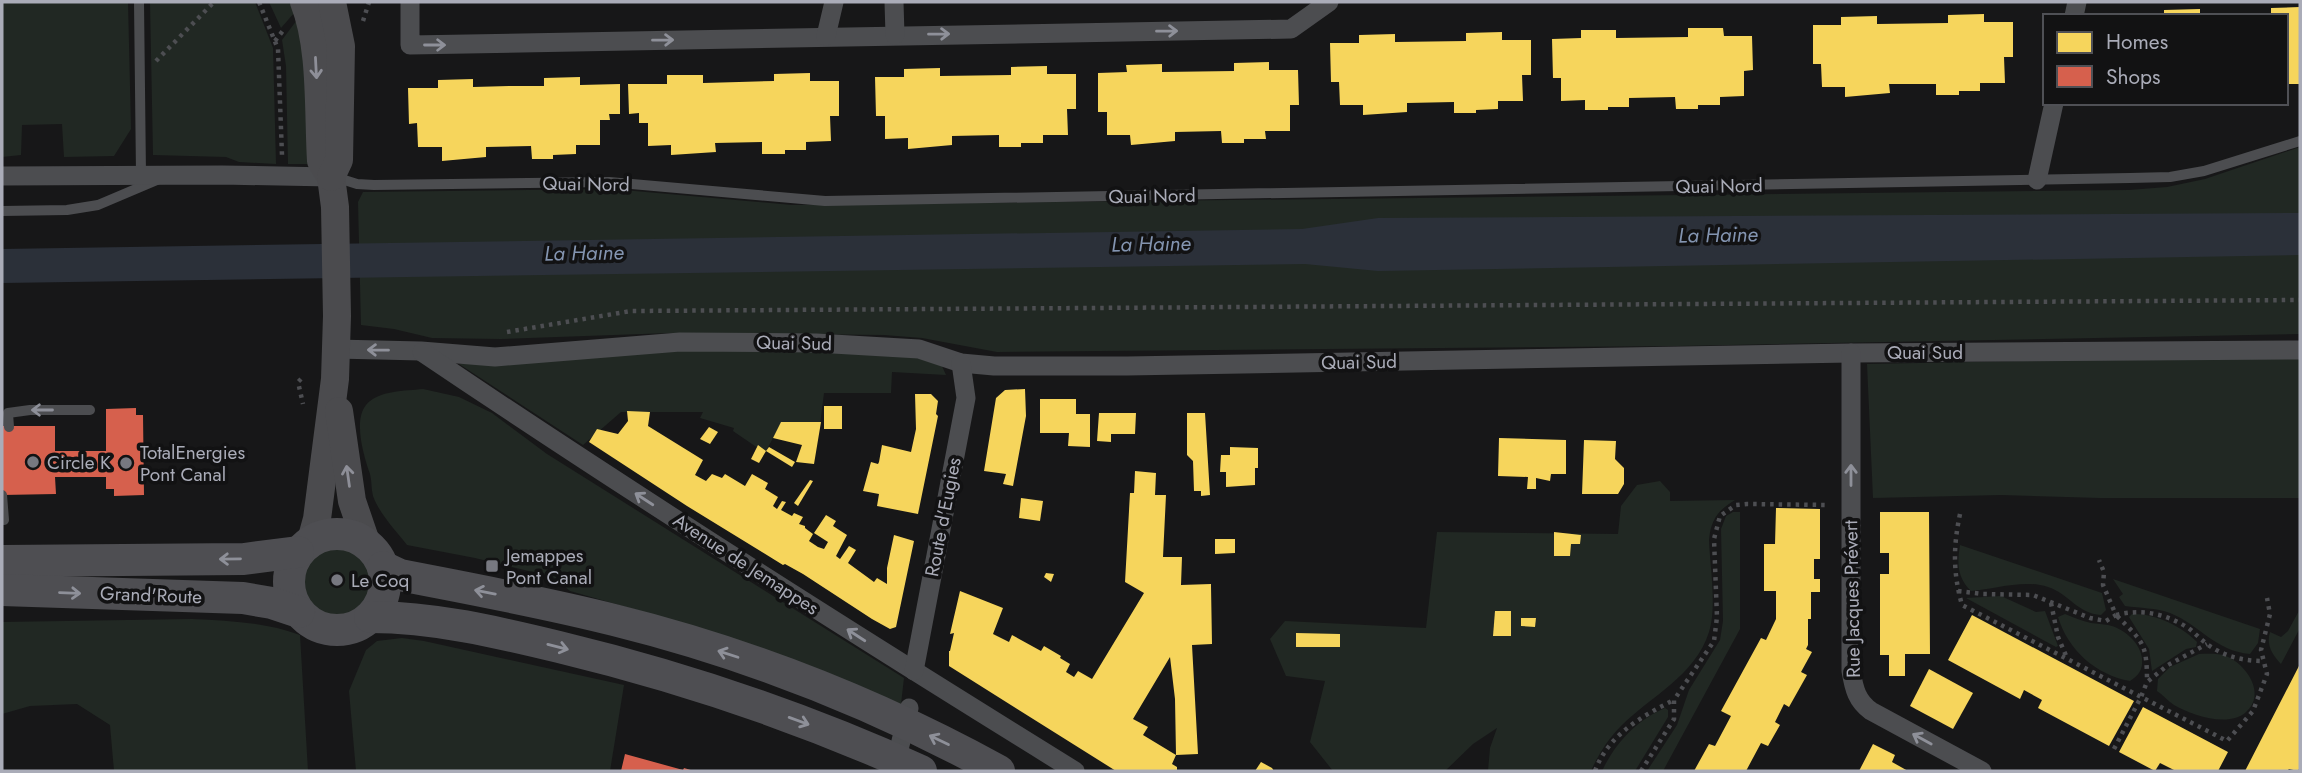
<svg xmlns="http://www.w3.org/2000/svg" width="2302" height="773" font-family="Jost,sans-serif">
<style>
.green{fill:#212823}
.water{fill:#2b3039}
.homes{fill:#f6d55c}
.shops{fill:#d6604d}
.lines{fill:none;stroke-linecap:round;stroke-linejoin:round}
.path{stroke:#4d4e52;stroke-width:4.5;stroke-dasharray:3.5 5;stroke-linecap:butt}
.lane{stroke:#4c4d50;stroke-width:10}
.street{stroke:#4c4d50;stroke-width:19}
.secondary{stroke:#4b4b4e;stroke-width:28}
.primary{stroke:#4e4e52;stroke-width:32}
.oneway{stroke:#8e9099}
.oneway2{stroke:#8e8f98}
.poi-dot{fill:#777880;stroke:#121213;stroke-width:2.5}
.labels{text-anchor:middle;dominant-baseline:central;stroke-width:7;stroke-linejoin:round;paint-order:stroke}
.street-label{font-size:19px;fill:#aaacb8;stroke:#121213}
.poi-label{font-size:19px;fill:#aaacb8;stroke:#121213;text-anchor:start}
.water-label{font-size:21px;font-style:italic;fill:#8394b0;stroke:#121213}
</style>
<rect width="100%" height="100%" fill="#171718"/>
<g class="green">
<path d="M2,2H128L131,129L114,156L64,157L62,124L22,125L21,155L2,157Z"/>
<path d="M150,2H255L273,48L276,164L239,162L226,157L153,155Z"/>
<path d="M269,2H290L295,12L281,28Z"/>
<path d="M297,20L303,39L310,164H288L286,66L282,40Z"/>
<path d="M2300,147V334L1678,346L997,352L922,338L884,335L670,333L501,339L432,338L394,329L361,325L358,202L363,192L612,189L792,205L2129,190L2167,187L2205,179Z"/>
<path d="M879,350L919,354L942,366L946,375L892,372L891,393H824L820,425L781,423L765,453L733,431L734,428L700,418L703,412H621L583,445L459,364H490L636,351Z"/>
<path d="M2182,358H2300V498H2100L2001,495L1873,498L1867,364Z"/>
<path d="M423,389L459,397L492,413L547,454L904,678L901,704L810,666L696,627L570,591L553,577L475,558L407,545C396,531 379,513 373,496C371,489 372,481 370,474C364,457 353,421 366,405C379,390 405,391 423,389Z"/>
<path d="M1660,481L1670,492V501L1735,500C1717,511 1711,520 1709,540C1710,567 1717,607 1709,632C1695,676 1651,696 1621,726C1608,739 1598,755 1591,771H1488L1490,748L1497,728L1473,744L1445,771H1333L1310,742L1325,681L1286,676L1270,639L1285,621L1426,628L1437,532L1618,534L1621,506L1637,485Z"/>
<path d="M1733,512H1740V629L1663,771H1647L1677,725L1689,690L1720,640L1723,621L1721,529L1726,516Z"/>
<circle cx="336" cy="579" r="36"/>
<path d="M1960,545L2102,593L2106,610L2101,615C2078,614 2068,593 2048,587C2023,579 1996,589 1971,591C1957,577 1957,564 1960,545Z"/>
<path d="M2113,579L2260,629L2258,643L2250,654C2215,651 2200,625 2170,613C2156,608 2140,608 2125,606L2119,597L2123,594Z"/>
<path d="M2001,596L2036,612L2045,611L2058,646L2056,647L1966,598Z"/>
<path d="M2300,609V628L2281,664C2272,654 2266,645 2270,632L2281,637L2288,631Z"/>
<path d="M2065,614C2073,617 2082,621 2091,623C2097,624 2103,624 2108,625C2123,628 2140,642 2142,658C2143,670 2139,675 2130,681C2096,675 2068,650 2058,617Z"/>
<path d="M2132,614C2154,613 2182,626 2197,642L2196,647L2186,649L2152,671L2149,649L2129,617Z"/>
<path d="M192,619C229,621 265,622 300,635L308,771H114L110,725L77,704L30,706L2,714V622Z"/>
<path d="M402,638L424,641L624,685L610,771H356L349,691L366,650L377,641Z"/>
<path d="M2199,654C2207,654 2218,653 2226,656C2246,664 2267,694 2246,712C2229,728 2191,715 2174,705C2168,701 2163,695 2157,691L2158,679L2170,667Z"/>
<path d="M1665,708L1668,710V717L1635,771H1602C1615,743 1637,720 1665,708Z"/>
</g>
<path class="water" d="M2300,213V255L1378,271L1305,264L2,283V249L1302,229L1378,218Z"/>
<g class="homes">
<path d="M2300,7V84H2286V16H2271V8Z"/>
<path d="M2200,9V16H2164V10Z"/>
<path d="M1984,14V22H2013V57H2004L2005,83H1980V91H1959V95H1936V84H1889L1890,93L1845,97V87H1822L1821,64H1813V25H1841V17L1877,16V24L1948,23V15Z"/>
<path d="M1688,28H1723L1724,36H1752L1753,70L1744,71V96L1720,97V105H1698V109H1676L1675,97L1629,98V107H1608V110H1585V100L1561,101V78H1553L1552,39L1581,38V30H1616V38L1688,37Z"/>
<path d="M1502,32V40H1531V75H1522L1523,101H1498V109L1476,110V113H1454V102L1407,103V112L1363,115V105H1340L1339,82H1331L1330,43H1359V35L1395,34V42L1466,41V33Z"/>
<path d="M1269,62V70H1298L1299,105H1290V131H1265L1266,139H1244V143H1222L1221,131L1175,132V141L1131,145L1130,135H1107V112H1098V73L1127,72L1126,65L1162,64V72L1234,71V63Z"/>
<path d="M1047,66V74H1076V109H1067L1068,135H1043V143H1021V147H999V135L952,136V145L908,149V138L885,139V116H876L875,77H904V69L940,68V76L1011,75V67Z"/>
<path d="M810,73V81H839V116H830L831,141L806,142V150H785V154H762V142L715,143L716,152L671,155V145L648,146V123H639V113L629,114L628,84H667V75H703V83L739,82L774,81V74Z"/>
<path d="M580,77V85L620,84V114H609L610,120H600V145H576V154L553,155V159H532L531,146L486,147V157L442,161V147H418L417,123L409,124L408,88H438V80L473,79V87L509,86H544V78Z"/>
<path d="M1025,389L1026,416L1013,486L1003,484L1006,474L984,471L996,398L1005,390Z"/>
<path d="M915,394H931L938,401L936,414L938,416L918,514L877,506L879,494L863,491L871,462L878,464L879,462L882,445L911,452L916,429Z"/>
<path d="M1040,399H1076V414H1090V447L1068,446L1069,433H1040Z"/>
<rect x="824" y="406" width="18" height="23"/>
<path d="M627,411L650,412L648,426L703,460L695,475L706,481L712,474L722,478L725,474L745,486L752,474L768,483L765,489L778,497L773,506L777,509L782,501L786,502L781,510L792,516L794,513L803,517L799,524L805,526V528L813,534L809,541L818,547L824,549L828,542L814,533L826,515L836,521L833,526L847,535L836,556L840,559L849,546L856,550L848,563L874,582L877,578L887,584V568L894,535L914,541L896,627L890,629L872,619L803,574L785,564L783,565L687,506L589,442L597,429L618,434L628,421Z"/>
<path d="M1099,413H1136L1135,434H1111V442L1097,441Z"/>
<path d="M1187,413H1205L1210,495L1201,496V491H1194L1193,461L1187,455Z"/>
<path d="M781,422H821L814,464L796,462L802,445L773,438Z"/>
<path d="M709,427L718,432L710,444L700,439Z"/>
<path d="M1499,438L1566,440V474H1551L1550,481L1536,478V489H1527L1528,477L1498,476Z"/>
<path d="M1584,440L1616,441L1615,459L1624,468V484L1618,494H1582Z"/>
<path d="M758,445L766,451L769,447L795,462L792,467L766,451L759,463L751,459Z"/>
<path d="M1230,447L1258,448V468H1255V485L1226,487V472H1220L1221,455H1230Z"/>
<path d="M1135,471L1156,473L1155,495H1166L1163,557H1182L1181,585L1211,584V586L1212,644L1192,645L1198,754L1176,755L1175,699L1170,657L1133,719L1148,727L1143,735L1176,755L1172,764L1177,767V771H1116L949,666V651H950L954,633L950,634L960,591L1003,608L993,634L1009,642L1012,635L1041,651L1044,646L1061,656L1060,658L1070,664L1066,672L1074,677L1078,671L1092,679L1144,593L1125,582L1130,493H1134Z"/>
<path d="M810,480L813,481L798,506L794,503Z"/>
<path d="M1021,498L1043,501L1040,521L1019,518Z"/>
<path d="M1776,508L1820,509V559H1814V579H1820V592H1811V619H1808V645L1806,649L1812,652L1801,672L1807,675L1789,707L1784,704L1775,722L1780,725L1768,746L1761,743L1746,771H1694L1709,744L1715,746L1731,716L1721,711L1761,638L1766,640L1776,619V591H1764V544H1775Z"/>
<path d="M1880,512H1929L1930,654H1905V676H1889V655H1880V574H1889V553H1880Z"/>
<path d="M1554,532L1581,535L1580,544H1571L1570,556H1554Z"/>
<path d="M1215,539H1235V553L1215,554Z"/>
<path d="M1046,573L1054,574L1051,582L1044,577Z"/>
<path d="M1495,611H1511V636H1493Z"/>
<path d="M1972,615L2134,701L2109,746L2038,708L2042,700L2024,690L2020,699L1948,660Z"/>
<path d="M1521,618H1536L1535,627L1521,626Z"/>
<path d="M1296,633L1340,634V647H1296Z"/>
<path d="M2300,664V767L2298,771L2289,769L2287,771H2245Z"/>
<path d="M1929,669L1973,693L1953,729L1910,706Z"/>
<path d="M2143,707L2228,752L2218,771H2176L2160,763L2155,771L2119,752Z"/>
<path d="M1873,744L1895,755L1892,762L1908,771H1859Z"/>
<path d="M1261,762L1272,768L1274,771H1255Z"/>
</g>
<g class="shops">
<path d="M136,408V415H143L144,495L114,496V489H106V477H55L56,494L2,495V426H55V451H106V409Z"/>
<path d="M625,754L683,770L684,768L694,771H621Z"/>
</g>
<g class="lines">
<g class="path">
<path d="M259,2L278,49L282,155"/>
<path d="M363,21L369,2"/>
<path d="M275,41L285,28"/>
<path d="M156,61L214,2"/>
<path d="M507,332L631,311L2300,300"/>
<path d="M301,379L298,382L303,404"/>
<path d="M55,466L91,465"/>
<path d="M1960,514C1953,547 1953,573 1962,605L2227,741L2253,711L2267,674L2261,650L2270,614L2267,598"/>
<path d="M1958,591L1983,594L2033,595L2090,618L2106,621L2116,615L2103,585L2104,572L2099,560"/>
<path d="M2051,603L2058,637L2067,658"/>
<path d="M2116,615C2140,609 2163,613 2185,626C2191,629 2196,635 2202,640C2219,655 2241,661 2263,661"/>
<path d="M2117,616C2143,642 2147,643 2147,682"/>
<path d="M2114,749L2141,697L2147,682L2168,665L2207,644"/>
<path d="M1595,771C1608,735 1642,716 1674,700"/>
<path d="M1641,771L1674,719V700L1714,641L1717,617L1714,539L1720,516L1736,505L1747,504L1829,505"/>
</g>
<g class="lane">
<path d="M139,2L141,175"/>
<path d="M335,177L357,184L374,185L609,182L825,201L2130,178L2170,177L2204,171L2300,141"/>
<path d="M2,211L67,210L98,205L157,180"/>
<path d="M9,427L8,413L30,410H90"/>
<path d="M2,495L4,520"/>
</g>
<g class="street">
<path d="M410,2V45L1291,29L1329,2"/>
<path d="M894,2L895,35"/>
<path d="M2074,16L2077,2"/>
<path d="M826,36L834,2"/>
<path d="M2,176L222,175L331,177"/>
<path d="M2037,180L2054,103"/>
<path d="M336,349L421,351L495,357L680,342L816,343L919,349L961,363L994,366H1127L1851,353L2300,350"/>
<path d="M422,352C637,497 855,635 1075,771"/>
<path d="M1851,353V671C1854,689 1857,701 1871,711L1982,771"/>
<path d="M914,671L966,398L961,363"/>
<path d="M894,770L909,708"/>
</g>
<g class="secondary">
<path d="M304,2C322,47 318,112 321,161L331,177L335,207L337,316L335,379L317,519L311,541"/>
<path d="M331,177L339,160L341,46L332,2"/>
<path d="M339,411L352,501L366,542"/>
</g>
<g class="primary">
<circle cx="337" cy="582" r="48"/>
<path d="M2,561L244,559L298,552"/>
<path d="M383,567L400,575C471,589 543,602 614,620C747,653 879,705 999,771"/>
<path d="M2,590L243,598L272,603L299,612"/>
<path d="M370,617C434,617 497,632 559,647C683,677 805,718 921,771"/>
</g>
</g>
<defs><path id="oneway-shaft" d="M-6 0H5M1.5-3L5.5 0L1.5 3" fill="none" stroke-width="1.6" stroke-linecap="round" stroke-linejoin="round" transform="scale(1.75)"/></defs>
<g class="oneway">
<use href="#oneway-shaft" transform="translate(1167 31) rotate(-1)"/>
<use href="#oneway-shaft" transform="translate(939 34) rotate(-1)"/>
<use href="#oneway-shaft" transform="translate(663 40) rotate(-1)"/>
<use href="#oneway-shaft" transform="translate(435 45)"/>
<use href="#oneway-shaft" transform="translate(378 350) rotate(-179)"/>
<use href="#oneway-shaft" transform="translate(42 410) rotate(180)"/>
<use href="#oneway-shaft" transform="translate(1851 475) rotate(-90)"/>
<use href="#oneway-shaft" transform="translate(644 499) rotate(-147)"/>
<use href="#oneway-shaft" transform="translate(230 559) rotate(179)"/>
<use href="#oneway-shaft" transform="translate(485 592) rotate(-169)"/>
<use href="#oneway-shaft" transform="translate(70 593) rotate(2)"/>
<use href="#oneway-shaft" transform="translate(856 635) rotate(-147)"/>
<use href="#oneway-shaft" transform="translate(558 647) rotate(14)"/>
<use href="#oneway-shaft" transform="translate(728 654) rotate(-162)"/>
<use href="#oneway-shaft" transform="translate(799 721) rotate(20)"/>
<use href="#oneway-shaft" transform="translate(1922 739) rotate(-151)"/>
<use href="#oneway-shaft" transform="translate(939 740) rotate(-154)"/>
</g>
<g class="oneway2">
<use href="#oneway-shaft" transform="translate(316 68) rotate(87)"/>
<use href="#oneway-shaft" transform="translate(348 476) rotate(-98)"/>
</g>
<g class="poi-dot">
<circle cx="33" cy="462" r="7"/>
<circle cx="126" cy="463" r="7"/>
<rect x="485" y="559" width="14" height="14" rx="3.5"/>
<circle cx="337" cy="580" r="7"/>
</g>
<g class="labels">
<g class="street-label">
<text transform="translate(586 184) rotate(1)">Quai Nord</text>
<text transform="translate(1719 186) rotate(-1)">Quai Nord</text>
<text transform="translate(1152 196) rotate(-1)">Quai Nord</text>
<text transform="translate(794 343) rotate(1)">Quai Sud</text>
<text x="1925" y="352">Quai Sud</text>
<text transform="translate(1359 362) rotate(-1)">Quai Sud</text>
<text transform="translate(943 517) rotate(-79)">Route d'Eugies</text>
<text transform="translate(746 564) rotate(33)">Avenue de Jemappes</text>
<text transform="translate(151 595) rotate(2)">Grand'Route</text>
<text transform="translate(1852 599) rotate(-91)">Rue Jacques Prévert</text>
</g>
<g class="poi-label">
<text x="140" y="452">TotalEnergies<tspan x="140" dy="22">Pont Canal</tspan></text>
<text x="47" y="462">Circle K</text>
<text x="506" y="555">Jemappes<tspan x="506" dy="22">Pont Canal</tspan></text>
<text x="351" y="580">Le Coq</text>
</g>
<g class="water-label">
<text transform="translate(1718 235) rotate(-1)">La Haine</text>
<text transform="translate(1151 244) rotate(-1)">La Haine</text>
<text transform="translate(584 253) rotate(-1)">La Haine</text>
</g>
</g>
<rect width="2302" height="773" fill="none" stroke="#aaacb8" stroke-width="7"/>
<rect x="2043" y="14" width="245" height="91" fill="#121213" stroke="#4f5055" stroke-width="2"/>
<rect x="2057" y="32" width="35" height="21" fill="#f6d55c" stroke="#4f5055" stroke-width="2"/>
<text x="2106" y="49" font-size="21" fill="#aaacb8">Homes</text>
<rect x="2057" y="66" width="35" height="21" fill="#d6604d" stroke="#4f5055" stroke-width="2"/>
<text x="2106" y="84" font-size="21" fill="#aaacb8">Shops</text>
</svg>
